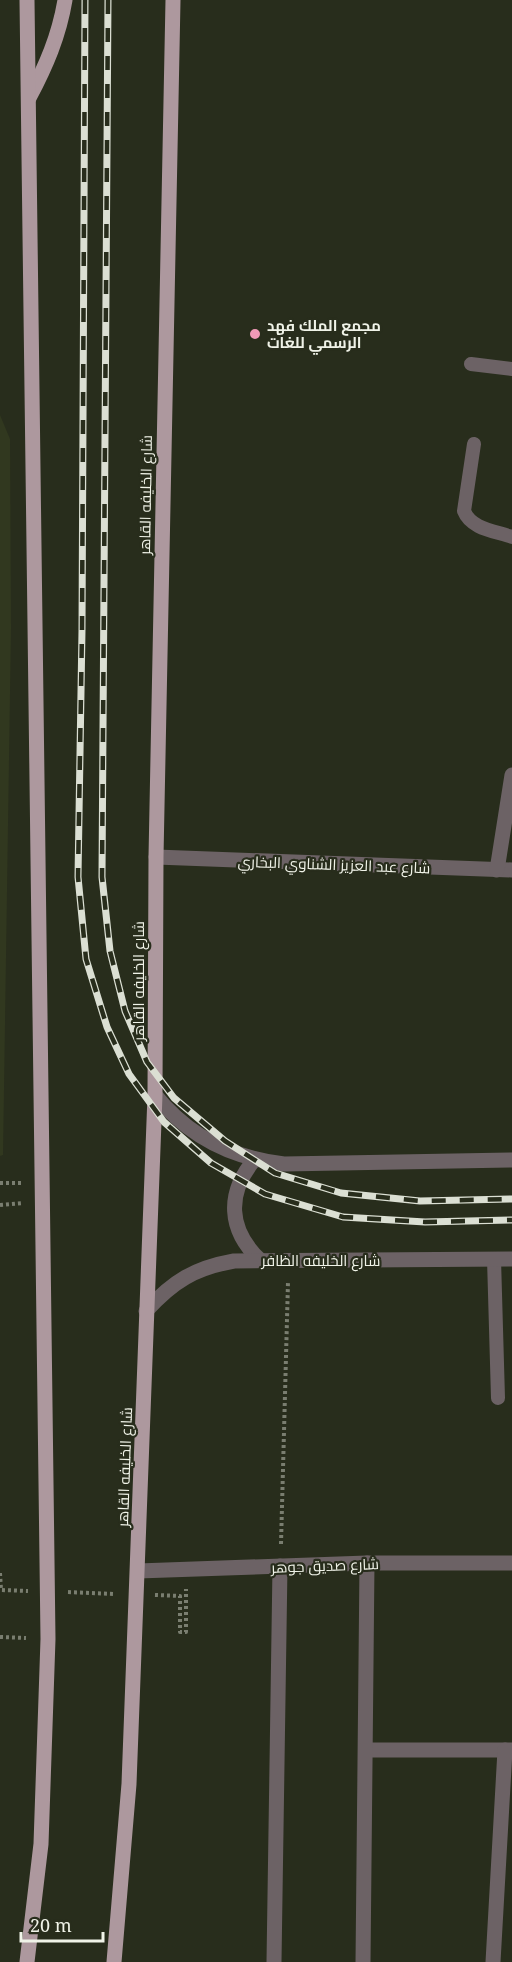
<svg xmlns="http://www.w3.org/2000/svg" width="512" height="1962" font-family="'Noto Serif',Cairo,serif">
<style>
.built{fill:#31381f}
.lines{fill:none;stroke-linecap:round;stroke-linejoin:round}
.path{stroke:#7a7e70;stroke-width:4;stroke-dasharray:3 3;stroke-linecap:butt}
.service{stroke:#6c6265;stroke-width:14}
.minor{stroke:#6c6265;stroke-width:15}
.tertiary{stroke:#6c6265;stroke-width:15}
.primary{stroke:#ad989e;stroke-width:15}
.rail-casing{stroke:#dbdfd3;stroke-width:7}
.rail{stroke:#282d1c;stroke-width:4.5;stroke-dasharray:14;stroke-linecap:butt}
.poi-dot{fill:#f09ab7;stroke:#282d1c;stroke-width:2}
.labels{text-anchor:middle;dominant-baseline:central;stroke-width:4.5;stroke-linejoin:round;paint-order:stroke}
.poi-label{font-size:15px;font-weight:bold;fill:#f0f3e8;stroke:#282d1c;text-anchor:start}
.street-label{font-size:15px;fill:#f0f3e8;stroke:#282d1c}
</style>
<rect width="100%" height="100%" fill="#282d1c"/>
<path class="built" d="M0,415L10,439L11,627L3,1155L0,1156Z"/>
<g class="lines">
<g class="path">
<path d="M0,1183H22"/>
<path d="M0,1205L23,1203"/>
<path d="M281,1544L288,1282"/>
<path d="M0,1573L1,1590L28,1591"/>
<path d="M68,1592L115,1594"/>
<path d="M155,1595L180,1596V1632H186V1589"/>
<path d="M0,1637L26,1638"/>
</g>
<g class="service">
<path d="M471,364L512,369"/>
<path d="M474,444L464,511C471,529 495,531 512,537"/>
<path d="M494,1259L498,1398"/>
</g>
<g class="minor">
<path d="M156,857L512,870"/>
<path d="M497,870L512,775"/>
<path d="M138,1571L367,1563H512"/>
<path d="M367,1750H512"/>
<path d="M274,1962L280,1566"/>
<path d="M363,1962L367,1563"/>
<path d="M493,1962L505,1750"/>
</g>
<g class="tertiary">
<path d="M155,1095C188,1136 231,1158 284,1164L512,1160"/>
<path d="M255,1159C226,1193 228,1230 260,1260"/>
<path d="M146,1311C173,1281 195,1268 234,1261L512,1259"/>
</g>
<g class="primary">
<path d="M29,98C46,66 59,36 65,0"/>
<path d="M27,1962L41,1844L48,1639L27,0"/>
<path d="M114,1962L129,1784L155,1095L156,857L173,0"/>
</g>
<defs>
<g id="rail">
<path d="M85,0L82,630L78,877L86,959L107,1027L129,1074L164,1122L211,1163L265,1194L343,1217L425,1222L512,1220"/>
<path d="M108,0L102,877L110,951L125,1011L147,1062L174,1098L225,1141L275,1173L341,1193L420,1201L512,1199"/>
</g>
</defs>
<use href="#rail" class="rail-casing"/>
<use href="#rail" class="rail"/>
</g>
<circle class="poi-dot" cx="255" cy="334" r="6"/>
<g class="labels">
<g class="poi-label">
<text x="267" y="325">مجمع الملك فهد<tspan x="267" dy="17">الرسمي للغات</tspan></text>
</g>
<g class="street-label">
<text transform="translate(145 495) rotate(-89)">شارع الخليفه القاهر</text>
<text transform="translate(334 864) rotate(2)">شارع عبد العزيز الشناوي البخاري</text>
<text transform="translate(138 981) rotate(-90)">شارع الخليفه القاهر</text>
<text x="321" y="1260">شارع الخليفه الظافر</text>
<text transform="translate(124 1467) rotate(-88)">شارع الخليفه القاهر</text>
<text transform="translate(325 1565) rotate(-2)">شارع صديق جوهر</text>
</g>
</g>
<path d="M21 1932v9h82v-9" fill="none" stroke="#f0f3e8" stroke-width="3"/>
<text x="30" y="1932" font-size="18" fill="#f0f3e8" stroke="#282d1c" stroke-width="4.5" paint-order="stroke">20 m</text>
</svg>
